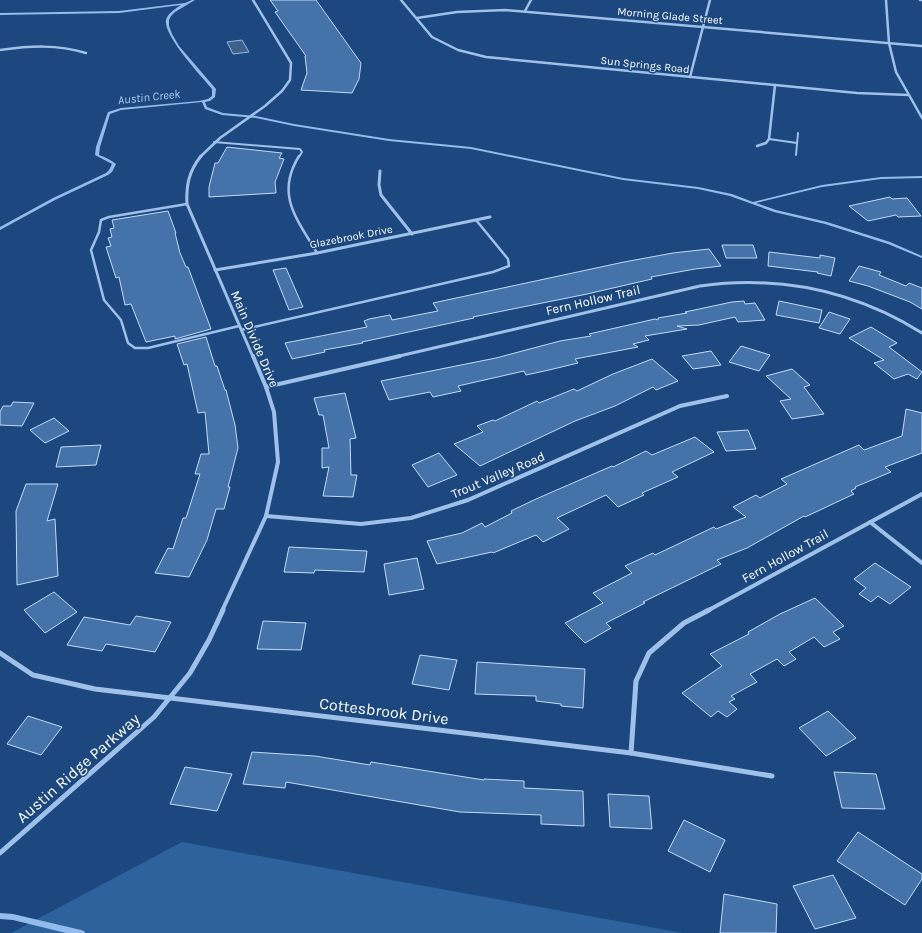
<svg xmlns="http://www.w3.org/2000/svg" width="922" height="933" font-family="Karla,sans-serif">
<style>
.green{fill:#2e629d}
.water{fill:#406189;stroke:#92bceb}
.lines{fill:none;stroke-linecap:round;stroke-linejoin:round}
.stream{fill:#92bceb;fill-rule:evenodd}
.building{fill:#4472a9;stroke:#c3dbf7}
.lane-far1{stroke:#9fc1e9;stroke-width:2}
.lane{stroke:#9fc1e9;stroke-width:2.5}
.street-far3{stroke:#9fc1e9;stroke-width:2.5}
.street-far2{stroke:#9fc1e9;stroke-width:3}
.street-far1{stroke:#9fc1e9;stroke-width:4}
.street{stroke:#9fc1e9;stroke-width:5}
.labels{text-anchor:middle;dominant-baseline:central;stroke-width:3;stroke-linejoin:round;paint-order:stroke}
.far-street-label{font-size:11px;fill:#fff;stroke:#1c487f}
.far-water-label{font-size:12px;font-style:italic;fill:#aacbf1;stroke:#1c487f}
.street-label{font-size:13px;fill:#fff;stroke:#1c487f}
.near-street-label{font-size:16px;fill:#fff;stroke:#1c487f}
</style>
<rect width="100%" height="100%" fill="#1c487f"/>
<path class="green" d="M182,842L683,933H11Z"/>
<path class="water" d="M242,40L249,52L233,54L227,42Z"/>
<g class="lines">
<g class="stream">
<path d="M192,0H195L175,12L171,16L169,20V26L172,34L179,46L216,89L215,97L210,101L205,102L207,107L223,113L256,116L294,124L389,139L471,147L623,178L698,187L732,194L753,202L822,185L881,177L922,176V178L881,179L822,187L756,203L776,210L827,222L890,242L922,256V258L888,244L825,224L774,212L730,196L698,189L623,180L471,149L389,141L294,126L256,118L222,115L205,109L202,102L121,110L110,114L100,147L99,155C105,157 111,160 116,164L112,172L108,175L55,200L0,230V227L53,198L106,173L109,170L112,164L95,155L96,147L108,112L121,108L199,101L208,99L212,96V89C202,77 163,36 166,20C168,13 175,9 181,5L119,13L0,15V13L119,11L185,3Z"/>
<path d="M0,913L13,914L81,930L84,931L85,933H66L13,920L0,919Z"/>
</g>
</g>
<g class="building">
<path d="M270,0H316L361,63L359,79L352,93L301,90L307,73L305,56H306L275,12L278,11Z"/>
<path d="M227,147L282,153L279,158L284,159L275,182L276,193L209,197V187L215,163H218Z"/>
<path d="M890,197L892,199L907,198L921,216L898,217L896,215L868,221L849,206Z"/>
<path d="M168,211L176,233H175L180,253L186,267H188L211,329L175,339V336L146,342L131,304L125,305L119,277L116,278L106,247L111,246L108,238L112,237L110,229L114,228L112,220Z"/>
<path d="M722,245H753L757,258H726Z"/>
<path d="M709,249L721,266L695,269L651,277L652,279L587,294L473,317L474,318L362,342L363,343L324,350L325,352L292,359L285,343L367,327L364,321L369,319L390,315L392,320L438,311L433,303L624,262L673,253Z"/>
<path d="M769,252L820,258V255L835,258L831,276L817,273L818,272L768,266Z"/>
<path d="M859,266L881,272L879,275L906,286L909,283L922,288V309L910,302L868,286L849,281Z"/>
<path d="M286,268L303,307L289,310L273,270Z"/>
<path d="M744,301L745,304L755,303L765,320L738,322L735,317L699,325L677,326L687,329L645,336L649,340L633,344L638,347L575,359L578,363L549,370L526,375L524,371L458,386L461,391L433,397L430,392L389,400L381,381L496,358L560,341L591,336L589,334L655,319L658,320V318L687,313L685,312L732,302Z"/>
<path d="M779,301L822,310L819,323L776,315Z"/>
<path d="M829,312L850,319L840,334L819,328Z"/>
<path d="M871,327L897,343L889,347L922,372L917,379L908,374L894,379L874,363L884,360L849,338Z"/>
<path d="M206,337L215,366H217L225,390H226L235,425L238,448L228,487H230L224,509H216L207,540L189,577L155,573L168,548L173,549L183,518H186L200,474H195L201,454H209L205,412L198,413L187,364L184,365L177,344Z"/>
<path d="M741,346L770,355L759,371L729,362Z"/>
<path d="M711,351L721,365L693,369L682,356Z"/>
<path d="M652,359L678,381L656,390L653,387L615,406L575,421L480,466L454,444L483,432L477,426L493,420L495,421L537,401L539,403L574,389L577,391L613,374Z"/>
<path d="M792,369L810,385L804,387L824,414L792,419L780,401L791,399L766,376Z"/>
<path d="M345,393L356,438L350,439L351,475H357L353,497L323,496L329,467L322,468V448H329L323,415H319L314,398Z"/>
<path d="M13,402L34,403L22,426L0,425V412L3,406H11Z"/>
<path d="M906,409L922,413V453L885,467L891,472L855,487L856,488L851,491L854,494L805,517L804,516L747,548L717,560L721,564L643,602L645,603L606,623L611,628L585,643L565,623L603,603L593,593L632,573L625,566L653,553L655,555L714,527L716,529L746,517L733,507L756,495L760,498L787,484L781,479L859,445L864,450L902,436Z"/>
<path d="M54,418L69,431L45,443L30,430Z"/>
<path d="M748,430L756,449L726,451L717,432Z"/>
<path d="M695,437L714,452L672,472L678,477L642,493L644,495L618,507L606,495L557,518L569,529L543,542L536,535L493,553L492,552L437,564L427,541L462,533L482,523L485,527L512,513L511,511L536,499L612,466L613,467L646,451L652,455Z"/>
<path d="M101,445L96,465L56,467L61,447Z"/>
<path d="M439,453L457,475L428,487L412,465Z"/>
<path d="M26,484H58L47,521L55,519L58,576L17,585L16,511Z"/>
<path d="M289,547L367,551L364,572L315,570L314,573L284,572Z"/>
<path d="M417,558L424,589L389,595L384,564Z"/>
<path d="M875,563L911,587L890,604L878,596L871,602L859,594L866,588L854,579Z"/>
<path d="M54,592L77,612L45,633L24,610Z"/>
<path d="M815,598L844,626L833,632L840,639L824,647L814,637L789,652L796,659L784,666L777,659L750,674L757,682L731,696L735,699L729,702L737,709L727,717L718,711L711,717L682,693L722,666L710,654L749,634L748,632L780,614Z"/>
<path d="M136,616L171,622L155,652L106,644L102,651L67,645L84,617L130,625Z"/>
<path d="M263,621L306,623L301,650L257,649Z"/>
<path d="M420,655L457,660L449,690L412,684Z"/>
<path d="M477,662L585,669L583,708L561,706V704L536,701V696L475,694Z"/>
<path d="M828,711L856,738L826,756L799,728Z"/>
<path d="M28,716L62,727L41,755L7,744Z"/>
<path d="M252,752L315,756L370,765L371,762L484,780V779L524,781V788L583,791L584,826L541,824V815L460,812L286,782L285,788L243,784Z"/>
<path d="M185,767L232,774L217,811L170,804Z"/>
<path d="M834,772L876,774L885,809L842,808Z"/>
<path d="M608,794L649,796L652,829L610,827Z"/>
<path d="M684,820L725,840L710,872L668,851Z"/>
<path d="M858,832L922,874V879L905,905L837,861Z"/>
<path d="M833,875L856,918L815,929L793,886Z"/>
<path d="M724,894L777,904L776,933H720Z"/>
</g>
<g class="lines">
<g class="lane-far1">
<path d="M769,139L797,143"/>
<path d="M214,142L300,149L302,152L299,157"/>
<path d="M796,155L798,133"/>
</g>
<g class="lane">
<path d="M299,156C275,195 297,219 317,253"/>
<path d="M187,204L109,217L101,220L99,232L91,250L104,300L121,320L128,343L135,348H148L239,326"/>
<path d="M241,330L493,272L509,266L508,259L476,220"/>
</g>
<g class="street-far3">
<path d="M401,0L432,37L458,50L486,57L857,93L909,95"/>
<path d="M886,0L889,43L896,72L922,118"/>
<path d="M920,0H922"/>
<path d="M525,11L531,0"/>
<path d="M417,18L457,12L505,10L922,46"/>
<path d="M0,50C29,46 57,44 86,53"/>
<path d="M690,77L710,0"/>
<path d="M757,146L766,143L769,139L775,85"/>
<path d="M200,157L220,138L265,106L282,91L290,80L291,63L253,0"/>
</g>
<g class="street-far2">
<path d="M201,156C189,171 186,185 187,204L253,357"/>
<path d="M380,171L379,185L381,195L412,234"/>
<path d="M215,270L317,253L490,217"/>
<path d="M395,357L700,286C780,275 853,290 922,333"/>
</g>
<g class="street-far1">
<path d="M266,387L400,356"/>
<path d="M266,516L361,524L411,518L468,500L680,406L727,396"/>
<path d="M870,522L922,563"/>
<path d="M222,611L266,516L278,462L274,412L266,387L253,356"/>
<path d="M707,611L922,494"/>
</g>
<g class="street">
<path d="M0,653L33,675L95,689L631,753L772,776"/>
<path d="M631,753L636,681L649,653L684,623L709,610"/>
<path d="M0,853L154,717L190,673L209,640L223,610"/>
</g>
</g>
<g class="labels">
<g class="far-street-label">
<text transform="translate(670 16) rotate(5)">Morning Glade Street</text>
<text transform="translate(645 65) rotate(6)">Sun Springs Road</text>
<text transform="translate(351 237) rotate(-11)">Glazebrook Drive</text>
</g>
<g class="far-water-label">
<text transform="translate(149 97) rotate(-6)">Austin Creek</text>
</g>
<g class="street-label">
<text transform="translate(593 300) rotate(-13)">Fern Hollow Trail</text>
<text transform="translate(255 339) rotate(67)">Main Divide Drive</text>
<text transform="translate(498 475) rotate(-23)">Trout Valley Road</text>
<text transform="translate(785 556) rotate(-29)">Fern Hollow Trail</text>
</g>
<g class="near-street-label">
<text transform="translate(384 711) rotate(7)">Cottesbrook Drive</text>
<text transform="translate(78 768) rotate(-41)">Austin Ridge Parkway</text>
</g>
</g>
</svg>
